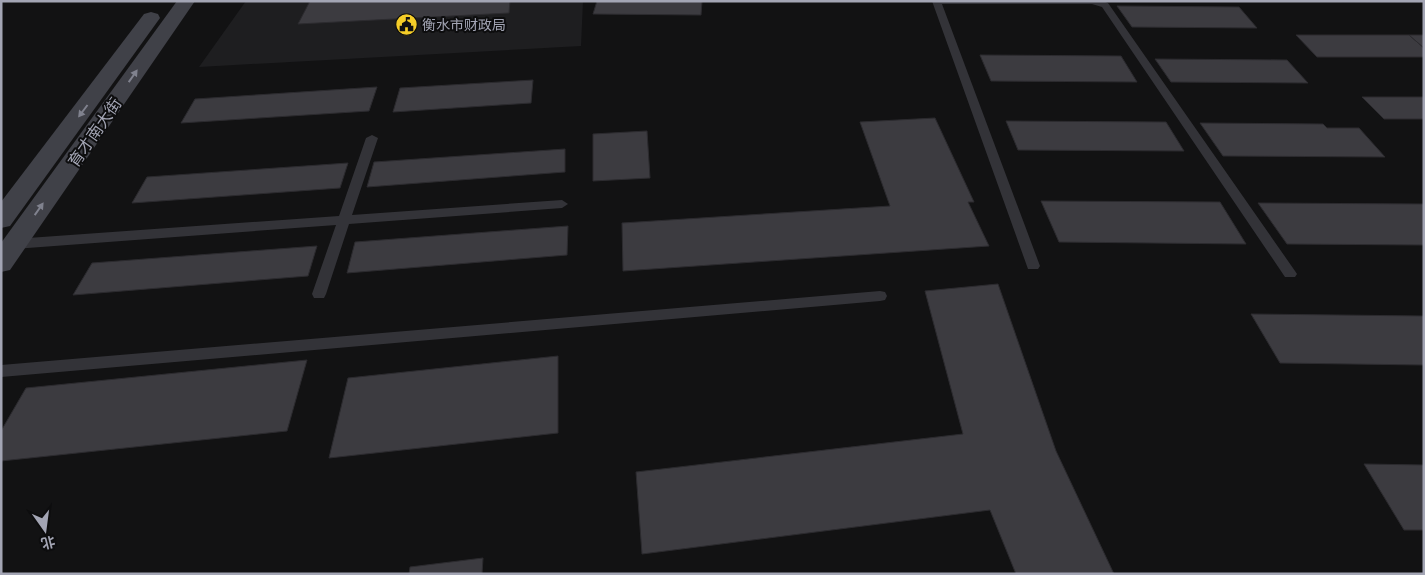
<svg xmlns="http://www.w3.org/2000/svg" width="1425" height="575" font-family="'Exo 2','Noto Sans SC',sans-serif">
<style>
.built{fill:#1e1e20}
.building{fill:#3c3b40;stroke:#2c2b2f}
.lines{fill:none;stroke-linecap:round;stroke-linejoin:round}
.lane{fill:#333338;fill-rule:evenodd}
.secondary{fill:#404148;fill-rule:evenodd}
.oneway{fill:#80828e}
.labels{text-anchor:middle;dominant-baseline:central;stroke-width:4;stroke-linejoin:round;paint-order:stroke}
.far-poi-label{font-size:14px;fill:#a3a5b4;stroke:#0d0d0e;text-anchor:start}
.street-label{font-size:16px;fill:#a3a5b4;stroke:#0d0d0e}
</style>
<rect width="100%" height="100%" fill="#121213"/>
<path class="built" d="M246,1H583L581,46L199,67Z"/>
<g class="building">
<path d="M310,1H510L509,13L298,24Z"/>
<path d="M597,1H702L701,15L593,14Z"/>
<path d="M1419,1L1420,2L1259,1Z"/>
<path d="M1117,6L1239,7L1257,28L1132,27Z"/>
<path d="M1296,35H1409L1424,48V57H1317Z"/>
<path d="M1409,35H1424V48Z"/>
<path d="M980,55L1121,56L1137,82L991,81Z"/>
<path d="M1155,59L1287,60L1308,83L1171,82Z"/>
<path d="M533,80L531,103L393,112L400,88Z"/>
<path d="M377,87L369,111L181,123L195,99Z"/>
<path d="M1362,97H1424V119H1384Z"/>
<path d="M935,118L974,202H968L989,246L623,271L622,223L890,206L860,122Z"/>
<path d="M1006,121L1166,122L1184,151L1018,150Z"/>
<path d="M1200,123L1323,124L1327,128H1359L1385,157L1223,156Z"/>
<path d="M647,131L650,178L593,181V134Z"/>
<path d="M565,149V172L367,187L374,162Z"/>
<path d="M348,163L340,188L132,203L147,177Z"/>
<path d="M1041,201L1220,202L1246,244L1059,242Z"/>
<path d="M1258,203L1424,204V245L1287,244Z"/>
<path d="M568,226L567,255L347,273L355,242Z"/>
<path d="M317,246L308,276L73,295L92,263Z"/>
<path d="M998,284L1056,451L1114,574H1016L990,510L642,554L636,472L963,434L925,291Z"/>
<path d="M1251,314L1424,316V365L1280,363Z"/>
<path d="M558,356V433L329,458L348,378Z"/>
<path d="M307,360L287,431L1,461V431L26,388Z"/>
<path d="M1364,464L1424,465V530H1404Z"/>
<path d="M483,558L482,574H409L410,567Z"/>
</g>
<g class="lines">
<g class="lane">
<path d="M932,1H1103L1108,3L1295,271L1297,274L1295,277H1285L1102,7L1092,4H942L1040,266L1038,269H1028Z"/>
<path d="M372,135L378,138L352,215L562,200L568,204L562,208L349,224L326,294L324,298H314L312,294L336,225L14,249L9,247L7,244L9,241L14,239L339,216L366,138Z"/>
<path d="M880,291L885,292L887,296L885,300L880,301L1,377V365Z"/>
</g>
<g class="secondary">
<path d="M177,1H195L10,270L1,272V243Z"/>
<path d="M151,12L158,14L160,18L10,226L1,228V202L144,14Z"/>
</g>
</g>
<defs><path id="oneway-solid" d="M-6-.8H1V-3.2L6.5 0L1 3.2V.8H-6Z" transform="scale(1.25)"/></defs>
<g class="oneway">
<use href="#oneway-solid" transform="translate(133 76) rotate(-55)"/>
<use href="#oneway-solid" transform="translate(83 111) rotate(127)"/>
<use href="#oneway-solid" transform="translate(39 209) rotate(-55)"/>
</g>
<defs>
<symbol id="civic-disc" viewBox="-11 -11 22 22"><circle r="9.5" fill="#f5cd28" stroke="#0d0d0e"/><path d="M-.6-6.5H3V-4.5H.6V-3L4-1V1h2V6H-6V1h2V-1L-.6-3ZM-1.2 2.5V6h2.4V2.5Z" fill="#111"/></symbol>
</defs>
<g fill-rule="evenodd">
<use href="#civic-disc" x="394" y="12" width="25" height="25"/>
</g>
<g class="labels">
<g class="far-poi-label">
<text x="422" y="24">衡水市财政局</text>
</g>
<g class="street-label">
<text transform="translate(94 132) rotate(-55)">育才南大街</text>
</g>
</g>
<rect width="1425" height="575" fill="none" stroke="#a3a5b4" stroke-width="5"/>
<g transform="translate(45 530) rotate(166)" stroke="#0d0d0e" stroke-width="4" paint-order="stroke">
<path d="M0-4L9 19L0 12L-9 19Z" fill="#a3a5b4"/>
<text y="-8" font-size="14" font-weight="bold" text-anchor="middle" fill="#a3a5b4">北</text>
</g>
</svg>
